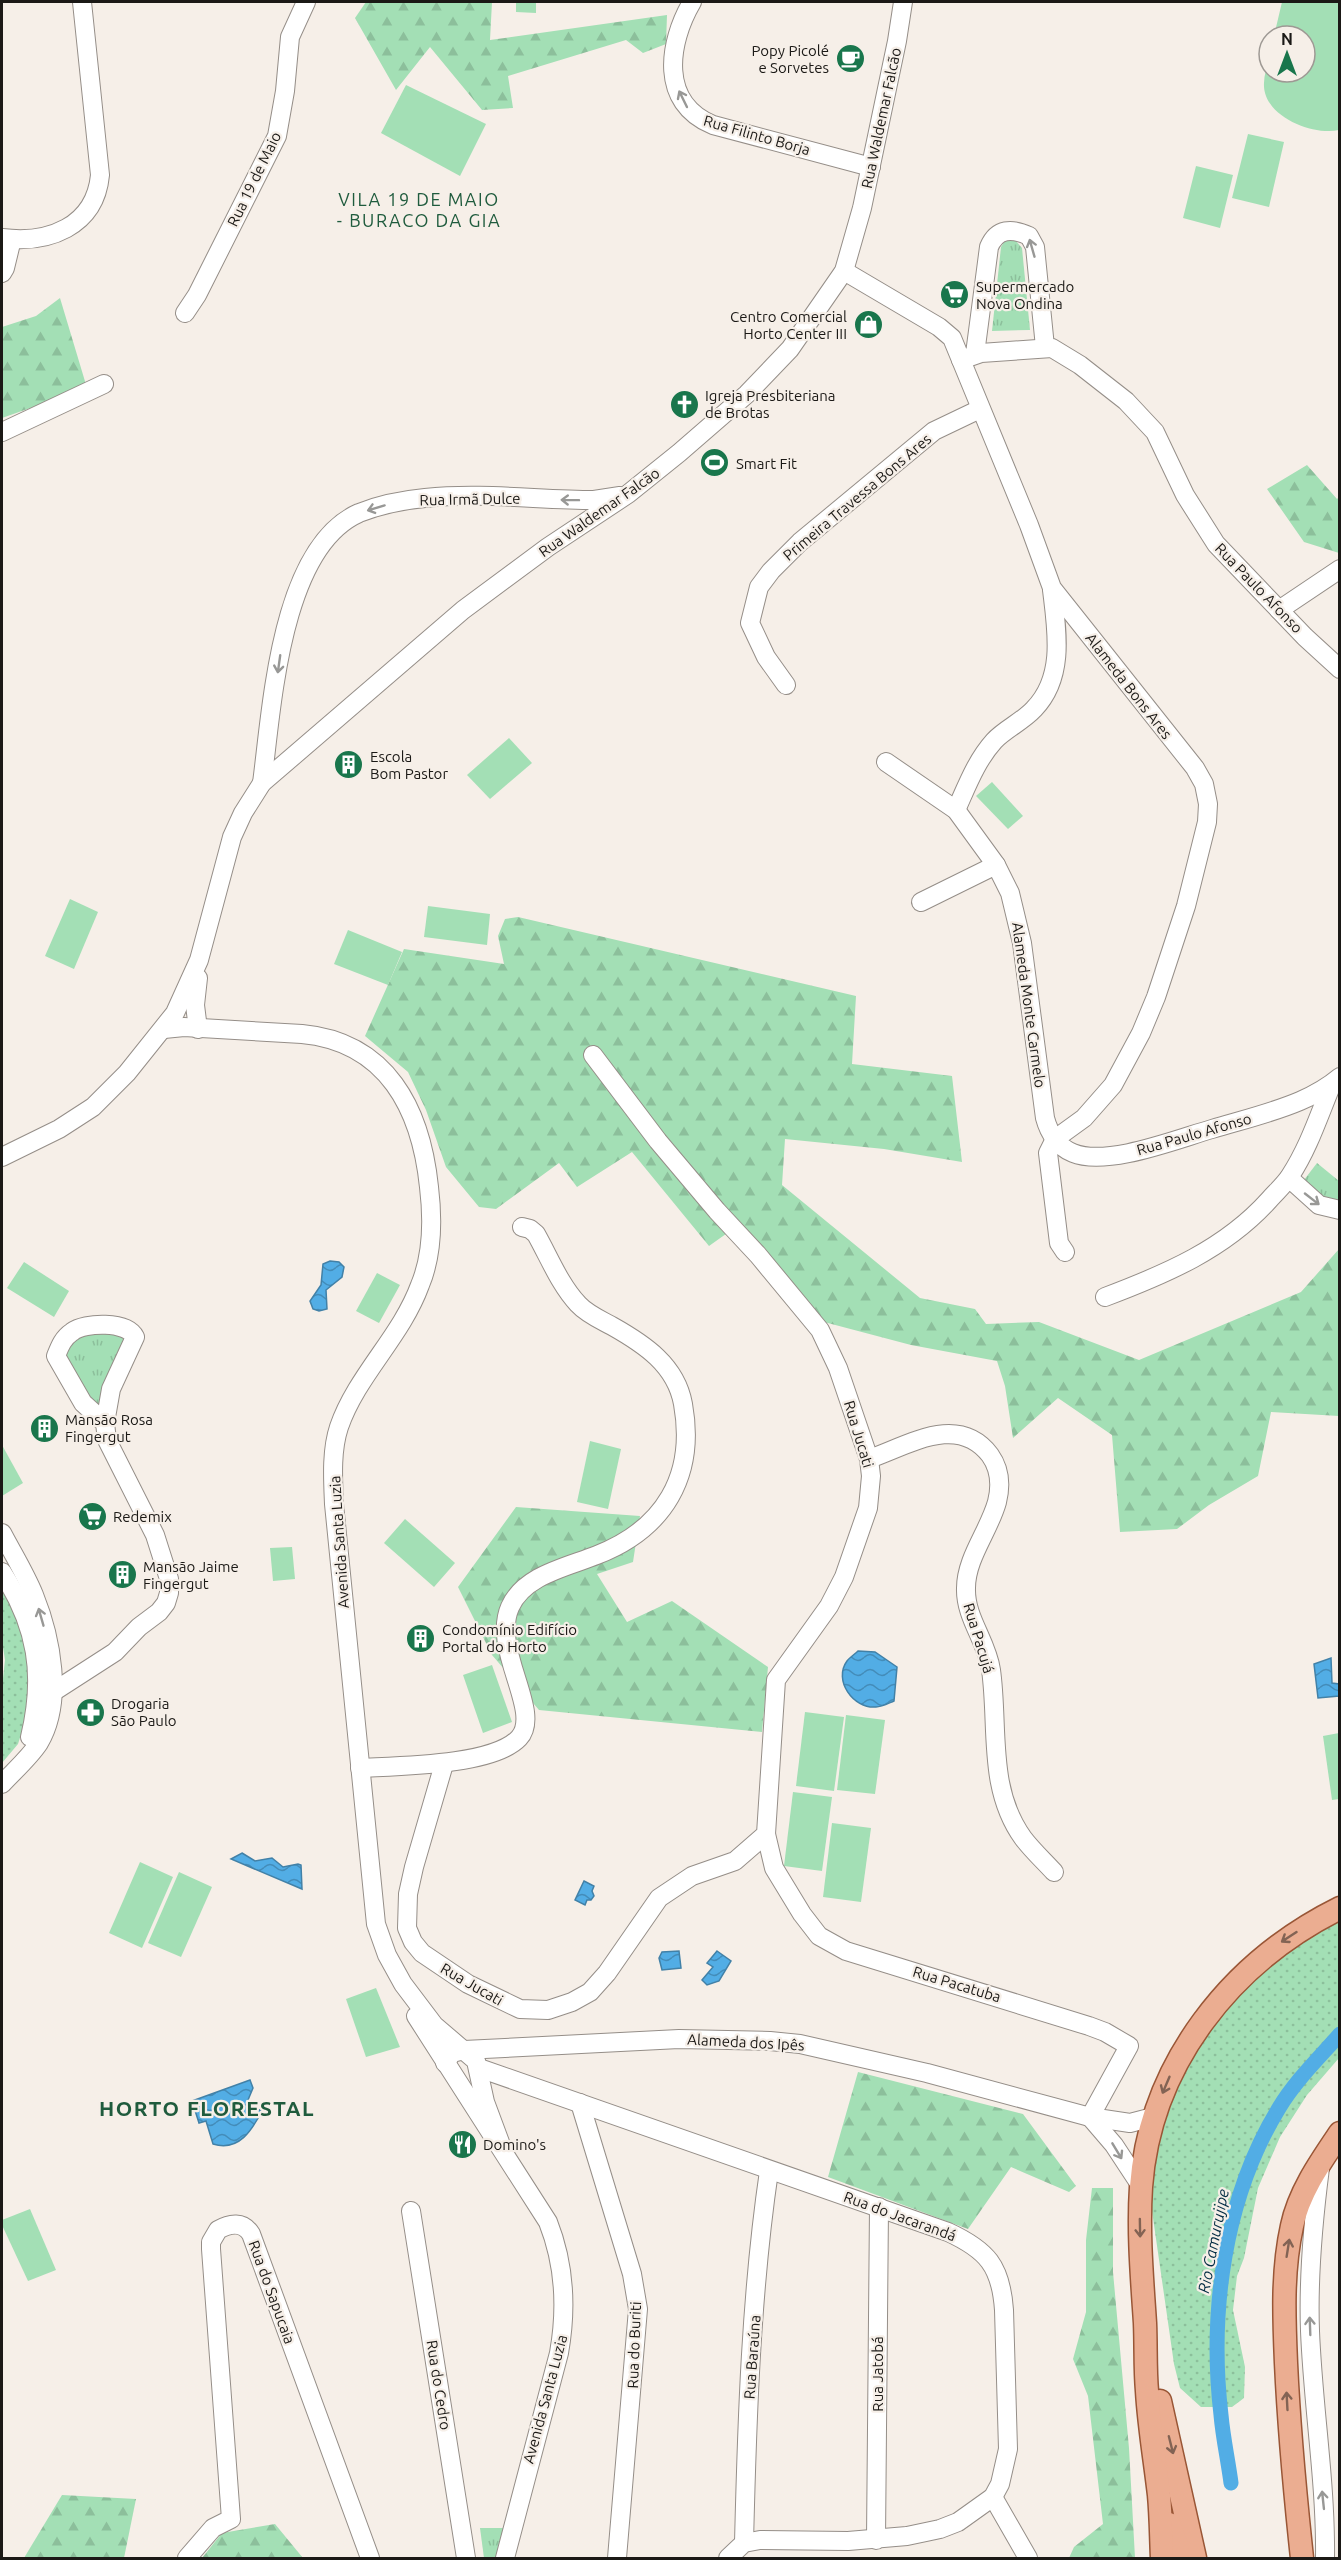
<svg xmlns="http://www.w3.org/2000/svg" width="1341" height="2560" font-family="Ubuntu,sans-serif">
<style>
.grass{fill:url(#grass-dots)}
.forest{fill:url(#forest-firs)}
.park{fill:url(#park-tufts)}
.garden{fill:#a3dfb5}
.water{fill:url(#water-waves);stroke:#4281a7;stroke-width:1.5}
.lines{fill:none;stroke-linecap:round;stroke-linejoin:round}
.canal{stroke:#52ade5;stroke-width:15}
.minor-casing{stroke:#958e88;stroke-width:20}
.major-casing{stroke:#995636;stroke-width:25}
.minor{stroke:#fff;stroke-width:18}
.major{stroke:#ebad91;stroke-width:22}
.oneway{stroke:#989896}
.oneway2{stroke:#836354}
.labels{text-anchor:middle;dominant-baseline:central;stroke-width:4.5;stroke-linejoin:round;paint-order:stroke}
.poi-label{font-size:15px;fill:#1b1916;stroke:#f6efe8;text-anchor:start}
.street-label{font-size:15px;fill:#1b1916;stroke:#f6efe8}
.water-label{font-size:16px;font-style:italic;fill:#042d44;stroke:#f6efe8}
.quarter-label{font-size:18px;letter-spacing:1.5px;fill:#1f5b3d;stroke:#f6efe8}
.district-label{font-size:21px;font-weight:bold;letter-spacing:1.5px;fill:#1f5b3d;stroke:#f6efe8}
</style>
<defs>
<pattern id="grass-dots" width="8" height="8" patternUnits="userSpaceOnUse" patternTransform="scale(1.5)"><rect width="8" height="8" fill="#a3dfb5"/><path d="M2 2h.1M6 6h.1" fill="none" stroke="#8cbf9b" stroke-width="1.8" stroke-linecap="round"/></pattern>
<pattern id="forest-firs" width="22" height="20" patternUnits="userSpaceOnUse" patternTransform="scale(1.5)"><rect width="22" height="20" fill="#a3dfb5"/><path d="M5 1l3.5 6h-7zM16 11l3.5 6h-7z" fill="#8cbf9b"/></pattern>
<pattern id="park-tufts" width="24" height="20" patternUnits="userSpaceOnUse" patternTransform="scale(1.5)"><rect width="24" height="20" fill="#a3dfb5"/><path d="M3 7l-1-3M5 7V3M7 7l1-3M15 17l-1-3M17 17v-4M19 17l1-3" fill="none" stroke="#8cbf9b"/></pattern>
<pattern id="water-waves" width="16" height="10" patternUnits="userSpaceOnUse" patternTransform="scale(1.5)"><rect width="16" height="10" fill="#52ade5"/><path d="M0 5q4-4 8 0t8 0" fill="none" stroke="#438cb9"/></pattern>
</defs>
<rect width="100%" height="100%" fill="#f6efe8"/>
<g class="grass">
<path d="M2,1588L30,1642L32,1700L18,1744L2,1763V1687L5,1660L2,1641Z"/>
<path d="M1339,1909V2058L1307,2095L1280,2137L1258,2188L1244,2258L1237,2276L1233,2310L1245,2367L1244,2398L1232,2407H1201L1180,2388L1174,2364L1151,2204L1160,2111L1186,2053L1262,1956Z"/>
</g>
<g class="forest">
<path d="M366,2H492L490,40L667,15L666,44L643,53L626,40L508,76L513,108L482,110L430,47L396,90L355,18Z"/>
<path d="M60,298L87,388L2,418V327L36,316Z"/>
<path d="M1307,465L1337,499L1339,497V553L1304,542L1267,489Z"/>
<path d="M518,917L856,996L852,1064L952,1076L962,1162L884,1149L785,1139L782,1185L920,1298L975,1309L986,1324L1039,1322L1139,1360L1301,1292L1339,1249V1416L1271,1412L1258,1476L1209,1505L1177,1529L1120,1532L1112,1435L1058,1398L1013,1438L1005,1386L997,1361L911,1345L824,1322L740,1224L709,1246L632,1152L577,1187L559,1163L496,1209L479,1207L446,1167L426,1110L408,1072L365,1036L404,949L504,964L498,936L505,919Z"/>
<path d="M516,1507L640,1516L633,1562L597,1574L627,1622L672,1601L768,1667L762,1732L539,1710L492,1655L458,1587Z"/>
<path d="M858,2072L1023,2114L1076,2186L1069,2192L1011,2167L968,2229L828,2177Z"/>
<path d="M1092,2188H1113V2272L1129,2448L1135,2558H1069L1074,2547L1103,2524L1088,2396L1073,2359L1086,2312V2240Z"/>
<path d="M62,2495L136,2499L124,2558H24Z"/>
<path d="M275,2524L303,2558H202L222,2533Z"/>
</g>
<g class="park">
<path d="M1010,240L1016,241L1022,248L1030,330L992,331L1001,247L1004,242Z"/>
<path d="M1317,1163L1339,1181V1204L1324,1199L1304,1180Z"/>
<path d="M103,1331L130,1338L101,1409L71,1375L60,1357L78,1334Z"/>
<path d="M480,2528H508L500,2558H484Z"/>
</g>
<g class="garden">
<path d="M516,2H536V13L516,12Z"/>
<path d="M1282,2H1339V130C1313,136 1262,116 1264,83C1264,75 1267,67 1269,59V72H1305V36H1274Z"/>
<path d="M406,85L486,124L460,176L381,133Z"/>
<path d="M1248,134L1284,142L1269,207L1232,198Z"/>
<path d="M1196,166L1233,175L1220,228L1183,218Z"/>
<path d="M509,738L532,763L490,799L467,775Z"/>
<path d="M992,782L1023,816L1008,829L976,796Z"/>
<path d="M70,899L98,912L74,969L45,956Z"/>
<path d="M428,906L490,914L487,945L424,937Z"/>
<path d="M348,930L402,952L388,985L334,964Z"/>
<path d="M24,1262L69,1291L54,1317L7,1288Z"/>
<path d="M377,1273L400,1285L379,1323L356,1311Z"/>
<path d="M590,1441L621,1449L608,1509L577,1502Z"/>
<path d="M2,1445L23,1483L2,1496Z"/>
<path d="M405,1519L455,1563L434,1587L384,1543Z"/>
<path d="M292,1547L295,1579L273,1581L270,1548Z"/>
<path d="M492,1665L512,1722L483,1733L463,1675Z"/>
<path d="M805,1712L844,1717L834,1791L796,1786Z"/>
<path d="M846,1715L885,1720L875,1794L837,1790Z"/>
<path d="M1339,1733V1799L1332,1800L1323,1736Z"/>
<path d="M793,1792L832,1797L822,1871L784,1866Z"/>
<path d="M832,1823L871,1828L861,1902L823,1897Z"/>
<path d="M140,1862L173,1877L142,1948L109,1933Z"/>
<path d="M179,1872L212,1887L181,1957L148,1943Z"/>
<path d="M376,1988L400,2047L366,2057L346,1999Z"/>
<path d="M30,2209L56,2270L28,2281L2,2225V2220Z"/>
</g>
<g class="water">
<path d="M330,1261L339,1262L344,1267L342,1277L326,1290L327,1309L319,1311L313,1309L310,1301L321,1285L323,1264Z"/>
<path d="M858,1651L875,1652L897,1667L894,1701C889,1703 882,1707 876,1707C853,1709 833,1680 847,1661C850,1657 855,1654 858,1651Z"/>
<path d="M1331,1658L1332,1683L1339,1684V1696L1318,1698L1314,1664Z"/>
<path d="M242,1853L255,1861L272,1858L283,1867L298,1864L301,1865L302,1889L231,1859Z"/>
<path d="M584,1881L594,1886L592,1891L594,1896L591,1900H587L585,1905L575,1900Z"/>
<path d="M679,1951L681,1968L662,1970L659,1958L662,1952Z"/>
<path d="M717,1951L731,1961L719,1981L707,1985L702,1980L713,1967L707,1963Z"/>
<path d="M250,2080L253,2088L248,2100L250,2106L262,2111C252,2130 239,2152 213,2144L206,2121L199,2123L192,2101Z"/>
</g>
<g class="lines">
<path class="canal" d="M1231,2483C1228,2460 1223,2438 1221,2415C1209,2312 1224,2198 1279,2108C1295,2081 1319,2058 1340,2034"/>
<defs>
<g id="minor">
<path d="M692,2C668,43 659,103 713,125L871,167"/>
<path d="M2,238C48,244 95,227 100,175L82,2"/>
<path d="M844,271L939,327L952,338L1029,525L1052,588L1195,768L1204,784L1208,804L1207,822L1186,906L1156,997L1141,1033L1113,1085L1084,1118L1055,1139L1048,1153L1059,1243L1065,1252"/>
<path d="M2,273L5,268L12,239"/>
<path d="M185,313L197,295L277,136L285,91L290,37L306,2"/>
<path d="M975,354L989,247C997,228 1012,228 1029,236L1035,247L1045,347"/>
<path d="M961,360L981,353L1052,348L1080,365L1126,401L1155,432L1185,495L1216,544L1305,637L1340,669"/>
<path d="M2,432L104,384"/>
<path d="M1279,610L1340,569"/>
<path d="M786,685L766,657L750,623L759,587L771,571L800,542L934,431L980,409"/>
<path d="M886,762L956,810L996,865L1010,893L1022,943L1045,1118C1049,1133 1058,1147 1073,1153C1107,1167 1177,1139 1212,1129C1242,1120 1272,1113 1300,1101C1314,1095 1328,1087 1340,1077"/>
<path d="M262,783C272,708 280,548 359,513C379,505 404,500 425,498C481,492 539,500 594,500L620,496"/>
<path d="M956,810C967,786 976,761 994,741C1005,729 1022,722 1034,709C1065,677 1057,631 1052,590"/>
<path d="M921,902L996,865"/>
<path d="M198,978L195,1005L198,1029"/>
<path d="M164,1029L184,1027L302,1034C387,1042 421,1109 429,1187C433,1220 433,1254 420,1285C401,1337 357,1375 339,1427C331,1451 333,1480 334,1504L376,1924L387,1955L403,1984L434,2025L476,2061L485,2102L501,2145"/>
<path d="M2,1157L59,1129L93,1107L127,1073L175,1013L199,960L232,837L243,813L262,783L463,610L548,547L628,494L679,453L747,394L790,349L844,271L862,208L897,41L903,2"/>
<path d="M1289,1178L1319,1205L1340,1210"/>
<path d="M1105,1297C1166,1274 1225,1249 1269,1200C1276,1192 1285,1184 1290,1176C1309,1147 1319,1115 1332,1084"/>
<path d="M869,1459C909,1445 958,1413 990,1455C1000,1469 1001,1486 997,1502C989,1531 966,1558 966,1588C965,1618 987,1641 991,1670C999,1727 987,1788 1023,1838C1032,1850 1044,1861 1054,1872"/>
<path d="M2,1533C13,1554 25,1573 34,1595C51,1637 64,1701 39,1743C29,1758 14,1771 2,1784"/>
<path d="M2,1572C37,1626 45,1675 30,1737"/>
<path d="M38,1692H53L115,1652L139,1627L159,1612L166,1603L169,1593V1579L155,1535L107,1440L105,1423L111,1389L135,1337C127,1321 85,1322 72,1332C63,1338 60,1346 56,1356L83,1403L105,1423"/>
<path d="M444,1764L414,1867L408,1894L407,1928L413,1942L422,1953L468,1984L520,2009L548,2010L572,2002L590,1992L607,1973L659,1898L692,1876L735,1861L766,1834L776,1680L829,1606L844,1577L868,1508L871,1476L869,1459L838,1368L820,1330L758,1255L717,1211L658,1141L593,1055"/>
<path d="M360,1768C397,1766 493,1766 519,1738C543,1712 491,1650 510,1607C524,1575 567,1567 597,1555C664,1529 696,1476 683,1404C676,1365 644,1344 612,1326C601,1320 587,1314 578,1304C560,1285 549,1257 536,1234L530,1229L522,1227"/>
<path d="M766,1834L774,1868L802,1914L819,1936L846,1951L1089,2026L1105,2032L1129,2046L1090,2117"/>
<path d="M416,2016L548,2222C565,2265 567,2308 559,2353L505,2558"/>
<path d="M445,2063L452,2053L464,2050L679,2039L770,2041L800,2044L927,2073L1090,2117L1130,2123L1153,2117"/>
<path d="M479,2068L948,2232C987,2250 1001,2266 1004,2310L1008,2449L1000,2484L993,2497L958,2522L940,2529L907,2536L848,2541L760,2540L744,2543L728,2558"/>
<path d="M580,2103L632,2274L638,2309L617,2558"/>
<path d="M1090,2117L1114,2145L1141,2186"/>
<path d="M1320,2168C1313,2222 1308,2276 1310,2331C1313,2407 1326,2483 1325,2558"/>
<path d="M411,2211L466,2558"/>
<path d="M993,2497L1028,2558"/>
<path d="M876,2540L879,2207"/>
<path d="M744,2543C747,2420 751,2293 769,2171"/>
<path d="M187,2558L213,2528L231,2519L211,2249V2242L218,2230C230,2223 243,2221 251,2234L370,2558"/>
</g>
<g id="major">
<path d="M1160,2401L1195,2558"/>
<path d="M1169,2524L1177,2545L1178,2558"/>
<path d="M1162,2558C1161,2537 1161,2516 1159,2495C1155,2460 1149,2426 1147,2391C1145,2369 1146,2346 1145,2323C1142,2278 1138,2232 1141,2187C1150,2064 1231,1962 1340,1908"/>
<path d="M1302,2558C1295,2493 1289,2428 1286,2363C1284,2317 1282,2271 1292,2226C1299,2192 1321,2161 1340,2133"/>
</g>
</defs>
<use href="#minor" class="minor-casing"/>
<use href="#major" class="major-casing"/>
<use href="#minor" class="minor"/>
<use href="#major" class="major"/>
</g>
<defs><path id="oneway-shaft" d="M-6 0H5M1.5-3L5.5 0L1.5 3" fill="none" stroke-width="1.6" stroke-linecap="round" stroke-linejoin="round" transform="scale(1.5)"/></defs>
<g class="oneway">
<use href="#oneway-shaft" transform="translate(683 99) rotate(-116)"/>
<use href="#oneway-shaft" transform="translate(1032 248) rotate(-106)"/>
<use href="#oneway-shaft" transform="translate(570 500) rotate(-179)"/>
<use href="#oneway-shaft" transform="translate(376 508) rotate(163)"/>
<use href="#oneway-shaft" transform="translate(279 664) rotate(98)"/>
<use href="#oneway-shaft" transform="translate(1312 1199) rotate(38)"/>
<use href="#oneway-shaft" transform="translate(41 1617) rotate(-106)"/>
<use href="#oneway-shaft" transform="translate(1117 2151) rotate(59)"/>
<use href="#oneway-shaft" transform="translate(1310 2326) rotate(-92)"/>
<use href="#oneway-shaft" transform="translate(1323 2500) rotate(-96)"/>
</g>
<g class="oneway2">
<use href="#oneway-shaft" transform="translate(1289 1937) rotate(147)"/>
<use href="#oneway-shaft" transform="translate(1166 2085) rotate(113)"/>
<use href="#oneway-shaft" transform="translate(1140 2228) rotate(89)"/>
<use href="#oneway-shaft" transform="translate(1288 2248) rotate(-81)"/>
<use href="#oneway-shaft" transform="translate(1287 2401) rotate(-93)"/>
<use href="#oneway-shaft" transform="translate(1171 2445) rotate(76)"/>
</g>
<defs>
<symbol id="cafe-disc" viewBox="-11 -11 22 22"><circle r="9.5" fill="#19764c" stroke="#f6efe8"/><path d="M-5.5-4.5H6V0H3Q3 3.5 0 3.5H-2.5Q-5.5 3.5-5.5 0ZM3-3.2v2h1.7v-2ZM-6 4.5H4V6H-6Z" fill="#fff"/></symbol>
<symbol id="supermarket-disc" viewBox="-11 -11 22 22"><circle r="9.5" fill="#19764c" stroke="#f6efe8"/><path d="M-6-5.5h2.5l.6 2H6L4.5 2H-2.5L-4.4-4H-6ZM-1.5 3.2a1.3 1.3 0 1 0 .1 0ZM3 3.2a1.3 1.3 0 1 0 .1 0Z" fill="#fff"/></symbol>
<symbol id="shop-disc" viewBox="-11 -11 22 22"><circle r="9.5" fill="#19764c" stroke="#f6efe8"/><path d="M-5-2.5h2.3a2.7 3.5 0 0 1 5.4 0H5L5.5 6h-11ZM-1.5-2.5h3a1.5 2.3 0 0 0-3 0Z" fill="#fff"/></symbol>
<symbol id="church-disc" viewBox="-11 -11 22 22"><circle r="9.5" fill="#19764c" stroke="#f6efe8"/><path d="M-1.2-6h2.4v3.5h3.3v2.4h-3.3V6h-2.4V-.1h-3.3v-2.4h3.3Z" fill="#fff"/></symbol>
<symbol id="stadium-disc" viewBox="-11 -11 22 22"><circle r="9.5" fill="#19764c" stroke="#f6efe8"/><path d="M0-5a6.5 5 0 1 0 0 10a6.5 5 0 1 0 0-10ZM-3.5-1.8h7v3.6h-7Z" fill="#fff"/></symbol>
<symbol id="building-disc" viewBox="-11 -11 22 22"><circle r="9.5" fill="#19764c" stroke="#f6efe8"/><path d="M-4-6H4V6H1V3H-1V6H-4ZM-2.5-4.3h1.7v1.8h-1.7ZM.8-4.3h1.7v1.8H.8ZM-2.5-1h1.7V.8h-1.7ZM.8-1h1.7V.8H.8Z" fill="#fff"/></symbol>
<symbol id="pharmacy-disc" viewBox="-11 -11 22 22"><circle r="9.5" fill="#19764c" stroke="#f6efe8"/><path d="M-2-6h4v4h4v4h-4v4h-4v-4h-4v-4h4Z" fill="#fff"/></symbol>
<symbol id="restaurant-disc" viewBox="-11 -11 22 22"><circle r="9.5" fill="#19764c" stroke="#f6efe8"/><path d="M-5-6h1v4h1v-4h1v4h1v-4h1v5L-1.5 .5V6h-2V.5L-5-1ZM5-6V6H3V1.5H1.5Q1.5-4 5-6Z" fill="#fff"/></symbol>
</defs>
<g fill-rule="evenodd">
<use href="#cafe-disc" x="834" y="42" width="33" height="33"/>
<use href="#supermarket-disc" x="938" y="278" width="33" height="33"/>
<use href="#shop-disc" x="852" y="308" width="33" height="33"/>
<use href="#church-disc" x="668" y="388" width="33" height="33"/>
<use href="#stadium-disc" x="698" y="446" width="33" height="33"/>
<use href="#building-disc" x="332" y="748" width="33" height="33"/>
<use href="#building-disc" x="28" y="1412" width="33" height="33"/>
<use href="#supermarket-disc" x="76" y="1500" width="33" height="33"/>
<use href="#building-disc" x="106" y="1558" width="33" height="33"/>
<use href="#building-disc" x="404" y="1622" width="33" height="33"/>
<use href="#pharmacy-disc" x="74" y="1696" width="33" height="33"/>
<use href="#restaurant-disc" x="446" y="2128" width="33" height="33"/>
</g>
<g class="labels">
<g class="poi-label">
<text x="829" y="50" text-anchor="end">Popy Picolé<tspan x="829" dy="17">e Sorvetes</tspan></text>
<text x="976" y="286">Supermercado<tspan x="976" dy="17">Nova Ondina</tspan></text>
<text x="847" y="316" text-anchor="end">Centro Comercial<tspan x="847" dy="17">Horto Center III</tspan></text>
<text x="705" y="395">Igreja Presbiteriana<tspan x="705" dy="17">de Brotas</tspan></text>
<text x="736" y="463">Smart Fit</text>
<text x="370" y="756">Escola<tspan x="370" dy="17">Bom Pastor</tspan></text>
<text x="65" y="1419">Mansão Rosa<tspan x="65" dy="17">Fingergut</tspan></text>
<text x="113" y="1516">Redemix</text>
<text x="143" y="1566">Mansão Jaime<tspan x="143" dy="17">Fingergut</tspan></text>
<text x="442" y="1629">Condomínio Edifício<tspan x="442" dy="17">Portal do Horto</tspan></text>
<text x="111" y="1703">Drogaria<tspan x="111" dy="17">São Paulo</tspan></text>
<text x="483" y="2144">Domino's</text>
</g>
<g class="street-label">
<text transform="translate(881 118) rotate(-78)">Rua Waldemar Falcão</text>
<text transform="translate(757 135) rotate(16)">Rua Filinto Borja</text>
<text transform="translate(254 179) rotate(-64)">Rua 19 de Maio</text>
<text transform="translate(857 497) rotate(-40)">Primeira Travessa Bons Ares</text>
<text transform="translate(470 499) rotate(-1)">Rua Irmã Dulce</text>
<text transform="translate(599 512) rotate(-35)">Rua Waldemar Falcão</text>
<text transform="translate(1259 588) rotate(46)">Rua Paulo Afonso</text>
<text transform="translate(1129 686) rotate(52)">Alameda Bons Ares</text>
<text transform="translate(1029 1005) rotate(82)">Alameda Monte Carmelo</text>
<text transform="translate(1194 1134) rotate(-16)">Rua Paulo Afonso</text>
<text transform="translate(859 1434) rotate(73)">Rua Jucati</text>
<text transform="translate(339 1542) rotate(-94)">Avenida Santa Luzia</text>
<text transform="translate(979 1638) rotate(73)">Rua Pacujá</text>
<text transform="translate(472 1984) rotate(30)">Rua Jucati</text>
<text transform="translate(957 1984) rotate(17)">Rua Pacatuba</text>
<text transform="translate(746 2042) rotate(3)">Alameda dos Ipês</text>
<text transform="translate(900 2216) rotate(20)">Rua do Jacarandá</text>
<text transform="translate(272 2292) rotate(70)">Rua do Sapucaia</text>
<text transform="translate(634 2345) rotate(-88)">Rua do Buriti</text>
<text transform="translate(752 2357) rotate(-86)">Rua Baraúna</text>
<text transform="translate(877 2374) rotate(-90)">Rua Jatobá</text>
<text transform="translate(439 2385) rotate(81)">Rua do Cedro</text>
<text transform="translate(545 2399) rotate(-75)">Avenida Santa Luzia</text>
</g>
<g class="water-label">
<text transform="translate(1213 2241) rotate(-79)">Rio Camurujipe</text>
</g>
<g class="quarter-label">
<text x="419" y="199">VILA 19 DE MAIO<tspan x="419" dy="21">- BURACO DA GIA</tspan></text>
</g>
<g class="district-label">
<text x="207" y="2108">HORTO FLORESTAL</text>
</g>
</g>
<rect width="1341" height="2560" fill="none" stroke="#1b1916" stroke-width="6"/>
<g transform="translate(1287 54)"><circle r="28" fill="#f6efe8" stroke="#9e9994" stroke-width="1.5"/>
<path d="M0-4.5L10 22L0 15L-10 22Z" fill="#19764c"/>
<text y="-9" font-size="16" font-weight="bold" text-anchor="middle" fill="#1b1916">N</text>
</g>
</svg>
